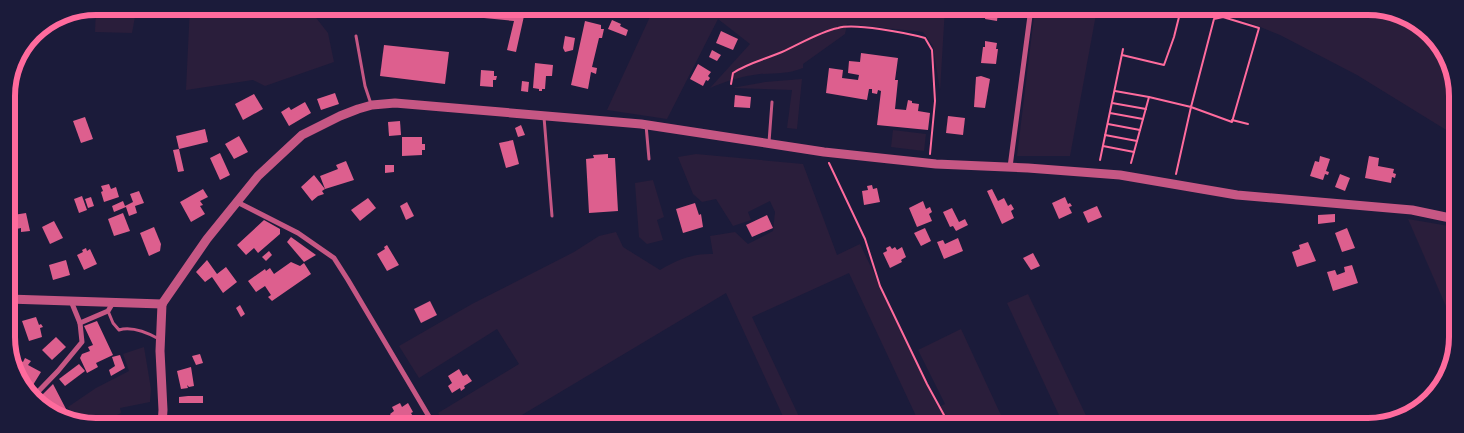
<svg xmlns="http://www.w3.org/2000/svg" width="1464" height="433" font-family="Rubik,sans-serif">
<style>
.green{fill:#2a1e3b}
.building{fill:#dd5f8e}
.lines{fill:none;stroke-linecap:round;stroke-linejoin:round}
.path{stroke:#ff6b9d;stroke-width:2}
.service{stroke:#c65784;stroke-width:3}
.minor{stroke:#c65784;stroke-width:5}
.tertiary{stroke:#c65784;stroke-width:9}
.rim{fill:none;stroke:#ff6b9d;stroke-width:6}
</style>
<rect width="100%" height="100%" fill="#1b1b3a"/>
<g class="green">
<path d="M96,6H137L132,33L95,32Z"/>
<path d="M190,6L331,7L313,14L328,33L334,62L265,86L253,80L186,90Z"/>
<path d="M654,8H945L940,91L933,46L923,32L847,24L845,34L803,64V68C789,74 775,73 760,74C742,76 726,81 710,88L750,44L718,19L667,119L607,110Z"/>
<path d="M1035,8L1097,9L1070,156H1017Z"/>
<path d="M1216,9H1391L1432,33L1456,78V136L1357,75L1280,35Z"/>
<path d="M802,79L797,129L787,128L792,90L732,88L765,82Z"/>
<path d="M893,130L926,134L924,151L891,147Z"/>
<path d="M696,154L803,164L837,255L860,244L938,407L945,404L918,350L961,329L1006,426H897L916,416L849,273L752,317L803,425H787L726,293L505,425H445L438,413L519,364L497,329L419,378L399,346L472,304L574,252L599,236L616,232L623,247L660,270C677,260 693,253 713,254L710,236L735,232L748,244L773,231L775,212L770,201L748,212L751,220L733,226L716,199L702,202L693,194L678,157Z"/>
<path d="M653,180L664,217L657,220L663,240L647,244L639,237L635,183Z"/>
<path d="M1408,219L1455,227V327Z"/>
<path d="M1028,294L1091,426H1064L1007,303Z"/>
<path d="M144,347L151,389L150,402L120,408L121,413L100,424H77L68,407L96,388L129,371L123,354Z"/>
</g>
<g class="building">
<path d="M983,8H1003L1002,12H998L997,21L985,19L986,10Z"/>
<path d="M485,11L524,16L516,52L507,50L514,21L484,18Z"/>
<path d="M612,20L621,24L620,26L628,30L626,36L608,29Z"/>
<path d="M585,21L601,25V29H604L602,38H599L592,67L597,68L596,74L591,72L588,89L571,85Z"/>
<path d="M721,31L738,39L733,50L716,43Z"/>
<path d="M565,36L575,38L573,50L565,52L563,48Z"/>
<path d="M985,41L997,43L996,49H998L996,64L981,63L983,47H985Z"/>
<path d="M384,45L449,52L445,84L380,76Z"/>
<path d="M712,50L721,55L717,61L709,57Z"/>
<path d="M861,53L898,58L895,80H898L895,109L906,110L908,100L912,101V103L919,104L918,111L930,113L928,130L877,125L881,91L878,90L877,94L872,93V89H869L867,100L826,93L829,68L843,70L842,78L858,80L859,75L848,73L849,61L860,62Z"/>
<path d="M535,63L553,65L552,76H546L545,89H542V91H539V89L533,88Z"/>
<path d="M698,64L711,72L708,76L710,78L708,81L706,80L703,86L690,79Z"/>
<path d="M481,70L494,71V76H497L496,80H493V87L480,86Z"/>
<path d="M981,76L990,79L985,108L974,107L976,77Z"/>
<path d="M522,81L529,82L528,92L521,91Z"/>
<path d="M335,93L339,104L321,110L317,99Z"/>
<path d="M254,94L263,109L243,120L235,104Z"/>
<path d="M735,95L751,97L750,108L734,107Z"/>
<path d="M305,102L311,113L289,126L281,112L289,107L291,110Z"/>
<path d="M948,116L965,118L963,135L946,133Z"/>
<path d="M85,117L93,139L81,143L73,121Z"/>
<path d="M400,121L401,135L389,136L388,122Z"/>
<path d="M521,125L525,135L518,137L515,128Z"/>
<path d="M205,129L208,142L179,149L176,136Z"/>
<path d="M239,136L248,152L234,159L225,144Z"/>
<path d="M402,137H422V144H425V150H422V155L402,156Z"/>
<path d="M513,140L519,164L506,168L499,143Z"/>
<path d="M179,149L184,171L178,172L173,150Z"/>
<path d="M220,153L230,175L220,180L210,158Z"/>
<path d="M608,154V158H615L618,211L589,213L586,159L594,158L593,155Z"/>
<path d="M1320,156L1330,159L1326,171L1329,172L1328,175L1325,174L1323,180L1310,176L1315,161L1319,162Z"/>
<path d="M1369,156L1379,158L1378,166L1394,169L1393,173L1396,174L1395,178L1392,177L1391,183L1365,178Z"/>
<path d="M346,161L354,180L325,189L320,176L338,169L336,165Z"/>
<path d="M385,165H394V172L385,173Z"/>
<path d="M1340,174L1350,178L1345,191L1335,187Z"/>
<path d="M314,175L325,189L322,191L324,194L318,196L312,201L301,187Z"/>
<path d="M109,184L111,189L116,187L119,197L104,202L101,192L103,191L101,186Z"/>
<path d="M872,185L873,189L877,188L880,202L864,205L862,191L868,190L867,186Z"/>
<path d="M203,189L208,197L200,201L203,205L200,206L205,214L191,222L180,202Z"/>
<path d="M992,189L998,201L1004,198L1008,206L1011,204L1014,209L1011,211L1014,218L1002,224L987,191Z"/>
<path d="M139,191L144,203L135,206L137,213L129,216L126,207L114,212L112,206L123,201L125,206L133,202L130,194Z"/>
<path d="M82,196L87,210L79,213L74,199Z"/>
<path d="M91,197L94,206L88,208L85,199Z"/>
<path d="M1065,197L1068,204L1070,203L1072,206L1069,207L1072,213L1059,219L1052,203Z"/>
<path d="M368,198L376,208L360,221L351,210Z"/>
<path d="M923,201L926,209L930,207L932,212L929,214L932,221L917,227L909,208Z"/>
<path d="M407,202L414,216L406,220L400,206Z"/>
<path d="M695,203L699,215L701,214L703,227L683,233L676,209Z"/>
<path d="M1097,206L1102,217L1088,223L1083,212Z"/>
<path d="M952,208L959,222L965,219L968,225L956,231L953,226L950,227L943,212Z"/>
<path d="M26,213L30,231L21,232V228L7,231V216Z"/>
<path d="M123,213L130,231L114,236L108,219Z"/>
<path d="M1335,214V222L1318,224V215Z"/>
<path d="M767,215L773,228L752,237L746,225Z"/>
<path d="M264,220L280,229V234L258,253L254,248L246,255L237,245Z"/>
<path d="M54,221L63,238L50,244L42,227Z"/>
<path d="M154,227L161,244L160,251L149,256L140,233Z"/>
<path d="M925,228L931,241L921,246L914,233Z"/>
<path d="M1347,228L1355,248L1342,252L1335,233Z"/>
<path d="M291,237L316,255L304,262L287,242Z"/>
<path d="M958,238L963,251L944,259L937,242L943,240L945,244Z"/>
<path d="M1308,242L1316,261L1297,267L1292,252L1300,249L1299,245Z"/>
<path d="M387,245L399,265L387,271L377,254L385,249L384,247Z"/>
<path d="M890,246L892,249L895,247L897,250L902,247L906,257L901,260L902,262L890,268L883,253L887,251L886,248Z"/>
<path d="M86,248L87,251L90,249L97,264L84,270L77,255L83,252L82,250Z"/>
<path d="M269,251L272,255L266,261L262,257Z"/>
<path d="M1033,253L1040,266L1031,270L1023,258Z"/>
<path d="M66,260L70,275L53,280L49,265Z"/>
<path d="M207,260L217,274L226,267L237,282L223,293L212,277L205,282L196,272Z"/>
<path d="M291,262L300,266L304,263L311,274L272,301L268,297L271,295L265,286L256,292L248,281L265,269L266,271L270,268L274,274Z"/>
<path d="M1352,265L1358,283L1333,291L1327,272L1335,270L1337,275L1345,272L1344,267Z"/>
<path d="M430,301L437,315L421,323L414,309Z"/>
<path d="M240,305L245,314L241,317L236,308Z"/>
<path d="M36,317L39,325L41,324L43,327L40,328L42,337L29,341L22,321Z"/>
<path d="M97,321L113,355L96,363L98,367L87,373L80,358L82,354L90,351L88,347L93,345L84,326Z"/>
<path d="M56,337L66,347L52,360L42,350Z"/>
<path d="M8,346L13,347L12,358L9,357L8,355Z"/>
<path d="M200,354L203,363L196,365L192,356Z"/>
<path d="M120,355L125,368L111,376L109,370L115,366L112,357Z"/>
<path d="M25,358L31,361L28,365L41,372L33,385L20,377L14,366L18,359L23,362Z"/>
<path d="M79,364L85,371L65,386L59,379Z"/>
<path d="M191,367L194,386L189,387L187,385L188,388L181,389L177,371Z"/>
<path d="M459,369L463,376L467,374L472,381L464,386L465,388L461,391L460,388L452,393L448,386L452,383L448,376Z"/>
<path d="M53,384L66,409L63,410L71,423L51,411L42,395Z"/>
<path d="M188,396H203V403H179V397Z"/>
<path d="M400,403L402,407L408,403L413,412L411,413L418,425L399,424L397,421L395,422L390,414L394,411L392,407Z"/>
<path d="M139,416L141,424H125L124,419Z"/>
</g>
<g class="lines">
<g class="path">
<path d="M1122,55L1164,65L1174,37L1181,9"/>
<path d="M731,84L733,73C748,63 766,59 782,52C800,44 819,32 838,28C855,23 907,33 925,38L932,50L935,101L930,154"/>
<path d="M1115,91L1149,97L1191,107L1232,122L1259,28L1223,17L1214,19L1191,107L1176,174"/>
<path d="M1112,103L1146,109"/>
<path d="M1110,113L1143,119"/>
<path d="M1232,120L1248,124"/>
<path d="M1108,124L1140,130"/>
<path d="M1105,135L1137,141"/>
<path d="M1103,146L1134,152"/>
<path d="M1100,160L1123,49"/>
<path d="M829,163L865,239L880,286L927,384L950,426"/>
<path d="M1131,163L1149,97"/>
</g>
<g class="service">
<path d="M356,36L365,86L371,104"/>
<path d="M544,117L552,216"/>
<path d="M646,125L649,159"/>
<path d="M769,142L772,102"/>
<path d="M108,311L113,323L119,330C132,326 148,333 159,339"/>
</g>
<g class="minor">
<path d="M1010,167L1031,8"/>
<path d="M237,202L298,233L334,258L348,280L434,425"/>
<path d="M80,323L108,311L114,301"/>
<path d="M31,399L58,371L82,342L80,323L71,301"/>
</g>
<g class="tertiary">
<path d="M8,299L162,304"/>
<path d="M162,304L207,239L258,176L302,135L340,116L358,109L372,105L395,103L641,124L824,152L936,164L1028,168L1120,175L1237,195L1412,210L1455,219"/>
<path d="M162,304L160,351L163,410L162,424"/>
</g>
</g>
<path d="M0 0H1464V433H0ZM96 15H1368A81 81 0 0 1 1449 96V337A81 81 0 0 1 1368 418H96A81 81 0 0 1 15 337V96A81 81 0 0 1 96 15Z" fill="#1b1b3a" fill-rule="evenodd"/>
<path class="rim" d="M96 15H1368A81 81 0 0 1 1449 96V337A81 81 0 0 1 1368 418H96A81 81 0 0 1 15 337V96A81 81 0 0 1 96 15Z"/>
</svg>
